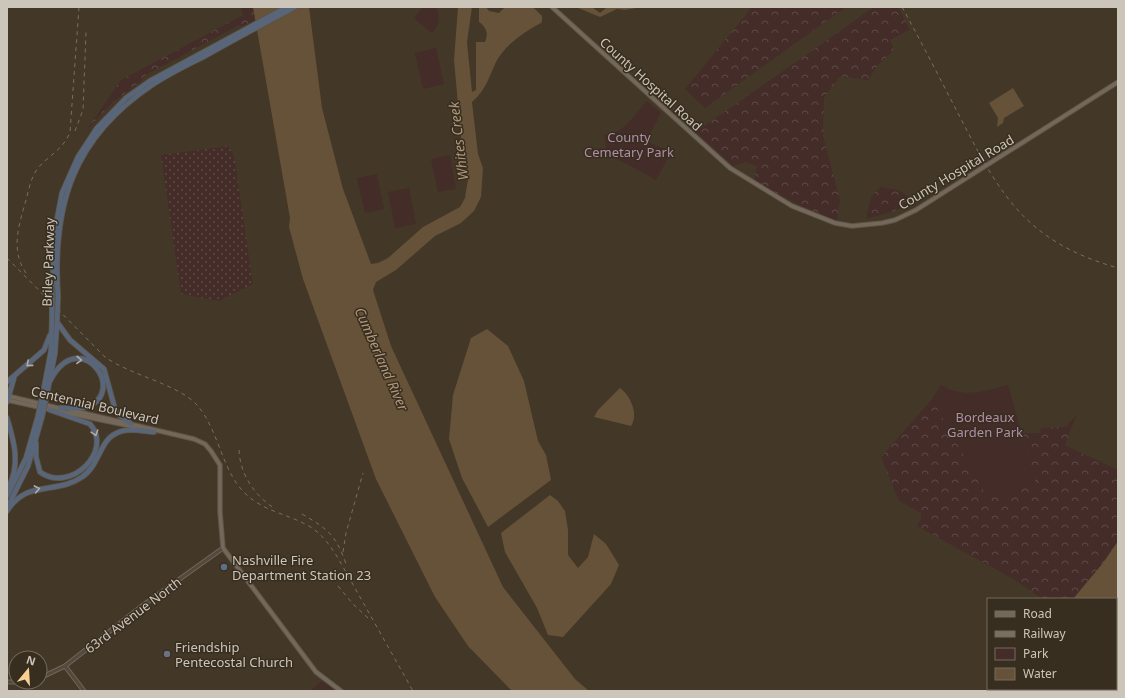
<svg xmlns="http://www.w3.org/2000/svg" width="1125" height="698" font-family="'Noto Sans',sans-serif">
<style>
.grass{fill:url(#grass-dots)}
.forest{fill:url(#forest-crowns)}
.park{fill:#442c29}
.water{fill:#665238}
.lines{fill:none;stroke-linecap:round;stroke-linejoin:round}
.minor-casing{stroke:#70675a;stroke-width:5}
.major-casing{stroke:#5f5548;stroke-width:5.5}
.highway-casing{stroke:#5d5446;stroke-width:6}
.minor{stroke:#53493c;stroke-width:3}
.major{stroke:#73685a;stroke-width:3.5}
.highway{stroke:#596679;stroke-width:4.5}
.rail{stroke:#7a6e5e;stroke-width:1;stroke-dasharray:4 4;stroke-linecap:butt}
.highway-bridge-casing{stroke:#5d5446;stroke-width:6;stroke-linecap:butt}
.highway-bridge{stroke:#596679;stroke-width:4.5}
.oneway{stroke:#afada9}
.service-dot{fill:#5c6f8a;stroke:#382e20;stroke-width:1.5}
.worship-dot{fill:#6b7280;stroke:#382e20;stroke-width:1.5}
.labels{text-anchor:middle;dominant-baseline:central;stroke-width:3;stroke-linejoin:round;paint-order:stroke}
.street-label{font-size:13px;fill:#ccc5b9;stroke:#382e20}
.park-label{font-size:13px;fill:#b18da9;stroke:#382e20}
.poi-label{font-size:13px;fill:#ccc5b9;stroke:#382e20;text-anchor:start}
.water-label{font-size:14px;font-style:italic;fill:#af977a;stroke:#382e20}
</style>
<defs>
<pattern id="grass-dots" width="8" height="8" patternUnits="userSpaceOnUse"><rect width="8" height="8" fill="#442c29"/><path d="M2 2h.1M6 6h.1" fill="none" stroke="#5e4946" stroke-width="1.8" stroke-linecap="round"/></pattern>
<pattern id="forest-crowns" width="20" height="18" patternUnits="userSpaceOnUse"><rect width="20" height="18" fill="#442c29"/><path d="M2 6a3 3 0 1 1 6 0M12 15a3 3 0 1 1 6 0" fill="none" stroke="#5e4946"/></pattern>
</defs>
<rect width="100%" height="100%" fill="#433727"/>
<path class="grass" d="M228,146L234,155L253,284L219,301L181,294L161,155Z"/>
<g class="forest">
<path d="M241,7H253L255,20L241,26L239,25L146,75L139,83L112,103L85,132L121,80L243,15Z"/>
<path d="M752,7H846L705,108L685,89Z"/>
<path d="M874,7H898L910,30L890,40L894,50L878,65L868,80L840,76L824,98L823,136L840,200L837,221L793,202L754,181L757,166L746,162L733,166L696,132Z"/>
<path d="M880,187L899,190L916,202L894,211L866,219L871,197Z"/>
<path d="M932,399L988,498L1036,484L1022,433H1040L1041,428L1066,427L1077,414L1065,445L1118,470V541L1103,563L1073,599H1043L1015,580L917,526L921,519V513L899,501L881,457Z"/>
</g>
<g class="park">
<path d="M423,7H436C441,17 439,25 432,33L416,20L415,17Z"/>
<path d="M436,48L444,84L423,89L415,53Z"/>
<path d="M647,101L661,113L646,141L671,152L656,180L607,153L604,135C623,135 635,114 647,101Z"/>
<path d="M450,155L456,189L438,192L431,159Z"/>
<path d="M377,174L384,209L365,213L357,178Z"/>
<path d="M409,188L416,224L395,228L388,192Z"/>
<path d="M941,385C963,399 985,391 1008,385L1036,484L988,498L932,399Z"/>
<path d="M322,681L336,691H310Z"/>
</g>
<g class="water">
<path d="M253,7H309L322,108L343,189L371,264L378,263L388,258L423,227L460,207L465,198L468,179L461,138L454,60L458,7H472L467,42L472,92L476,90V42H485C489,33 486,27 479,22V7H486L489,11L499,13L505,7H533L542,16V21L541,23C524,32 505,45 496,62C489,77 486,90 472,102L478,154L483,168L481,197L474,211L461,223L435,236L396,270L376,282L373,290L391,346L503,587L575,679L589,691H512L468,646L435,597L376,479L303,279L289,227L290,218Z"/>
<path d="M576,7H592L600,13L607,7H642L625,10L617,9L600,17Z"/>
<path d="M1013,88L1024,106L1004,118L1003,123L997,127L998,118L989,103Z"/>
<path d="M487,329L508,346L524,381L538,441L546,455L551,480L488,527L462,478L449,439L453,395L471,338Z"/>
<path d="M620,388C630,395 639,414 631,426L594,417L598,410Z"/>
<path d="M550,495L558,501L565,511L568,530V555L578,568L588,557L594,534L606,544L619,565L611,584L563,637L548,635L537,608L505,552L501,533Z"/>
<path d="M1118,541V642L1116,645V599H1073L1103,563Z"/>
<path d="M991,689H1078L1076,691H989Z"/>
</g>
<g class="lines">
<defs>
<g id="minor">
<path d="M65,666L84,691"/>
<path d="M40,678L65,666L142,606L223,548"/>
<path d="M7,682H16"/>
</g>
<g id="major">
<path d="M552,7L730,168L792,206L835,223L852,226L882,223L895,220L916,210L1118,82"/>
<path d="M8,396L62,409"/>
<path d="M7,400L52,410"/>
<path d="M70,410L194,439L205,444L211,451L220,465V512L223,548L316,672L341,691"/>
<path d="M58,411L140,428"/>
</g>
<g id="highway">
<path d="M52,291L55,230L62,193L78,157L97,128L126,98L150,81L287,7"/>
<path d="M58,296C52,205 73,138 152,85C168,74 187,65 205,56C235,39 265,23 295,7"/>
<path d="M57,322L70,340L104,369L115,409L118,414L131,424"/>
<path d="M50,381C79,324 129,391 87,407C79,410 69,408 60,408"/>
<path d="M7,382L44,350L50,335"/>
<path d="M43,393L51,351L52,317"/>
<path d="M47,394L55,353L57,323"/>
<path d="M7,402L14,378"/>
<path d="M7,418C14,441 21,465 8,488"/>
<path d="M36,443V457L40,472C70,494 114,451 90,424L50,410"/>
<path d="M7,496L26,458L38,416"/>
<path d="M8,506L28,466L42,417"/>
<path d="M7,511C27,479 56,495 82,477C99,466 100,441 115,434C126,427 142,431 154,432"/>
</g>
</defs>
<use href="#minor" class="minor-casing"/>
<use href="#major" class="major-casing"/>
<use href="#highway" class="highway-casing"/>
<use href="#minor" class="minor"/>
<use href="#major" class="major"/>
<use href="#highway" class="highway"/>
<g class="rail">
<path d="M902,7C922,43 941,81 960,117C1001,197 1027,242 1118,268"/>
<path d="M75,131L83,110L86,32"/>
<path d="M7,258L105,357C130,375 177,384 196,404C220,430 221,473 248,496C265,511 286,514 305,524C320,531 329,544 338,558L413,691"/>
<path d="M26,273C10,250 19,225 26,200C29,189 31,177 38,168C49,155 64,149 70,132L79,7"/>
<path d="M239,450C240,474 254,495 274,508"/>
<path d="M302,514C328,529 336,535 346,564"/>
<path d="M343,552L346,533L363,473"/>
<path d="M338,586L353,604L368,618"/>
</g>
<defs>
<g id="highway-bridge">
<path d="M52,291V317"/>
<path d="M57,322L58,296"/>
<path d="M38,416L43,393"/>
<path d="M42,417L47,394"/>
</g>
</defs>
<use href="#highway-bridge" class="highway-bridge-casing"/>
<use href="#highway-bridge" class="highway-bridge"/>
</g>
<defs><path id="oneway-chevron" d="M-2-3.5L2.5 0L-2 3.5" fill="none" stroke-width="1.6" stroke-linecap="round" stroke-linejoin="round"/></defs>
<g class="oneway">
<use href="#oneway-chevron" transform="translate(79 360) rotate(1)"/>
<use href="#oneway-chevron" transform="translate(29 364) rotate(139)"/>
<use href="#oneway-chevron" transform="translate(95 433) rotate(72)"/>
<use href="#oneway-chevron" transform="translate(37 489) rotate(-11)"/>
</g>
<circle class="service-dot" cx="224" cy="567" r="4"/>
<circle class="worship-dot" cx="167" cy="654" r="4"/>
<g class="labels">
<g class="street-label">
<text transform="translate(651 84) rotate(42)">County Hospital Road</text>
<text transform="translate(956 172) rotate(-31)">County Hospital Road</text>
<text transform="translate(48 262) rotate(-88)">Briley Parkway</text>
<text transform="translate(95 405) rotate(13)">Centennial Boulevard</text>
<text transform="translate(133 615) rotate(-37)">63rd Avenue North</text>
</g>
<g class="park-label">
<text x="629" y="137">County<tspan x="629" dy="15">Cemetary Park</tspan></text>
<text x="985" y="417">Bordeaux<tspan x="985" dy="15">Garden Park</tspan></text>
</g>
<g class="poi-label">
<text x="232" y="560">Nashville Fire<tspan x="232" dy="15">Department Station 23</tspan></text>
<text x="175" y="647">Friendship<tspan x="175" dy="15">Pentecostal Church</tspan></text>
</g>
<g class="water-label">
<text transform="translate(458 141) rotate(-97)">Whites Creek</text>
<text transform="translate(382 359) rotate(66)">Cumberland River</text>
</g>
</g>
<rect width="1125" height="698" fill="none" stroke="#ccc5b9" stroke-width="16"/>
<rect x="987" y="598" width="130" height="92" fill="#382e20" stroke="#736a5d"/>
<rect x="995" y="611" width="20" height="6" fill="#73685a" stroke="#736a5d"/>
<text x="1023" y="618" font-size="12" fill="#ccc5b9">Road</text>
<rect x="995" y="631" width="20" height="6" fill="#7a6e5e" stroke="#736a5d"/>
<text x="1023" y="638" font-size="12" fill="#ccc5b9">Railway</text>
<rect x="995" y="648" width="20" height="12" fill="#442c29" stroke="#736a5d"/>
<text x="1023" y="658" font-size="12" fill="#ccc5b9">Park</text>
<rect x="995" y="668" width="20" height="12" fill="#665238" stroke="#736a5d"/>
<text x="1023" y="678" font-size="12" fill="#ccc5b9">Water</text>
<g transform="translate(28 670) rotate(18)"><circle r="19" fill="#382e20" stroke="#736a5d"/>
<path d="M0-3L7 15L0 10L-7 15Z" fill="#f8d093"/>
<text y="-6" font-size="11" font-weight="bold" text-anchor="middle" fill="#ccc5b9">N</text>
</g>
</svg>
